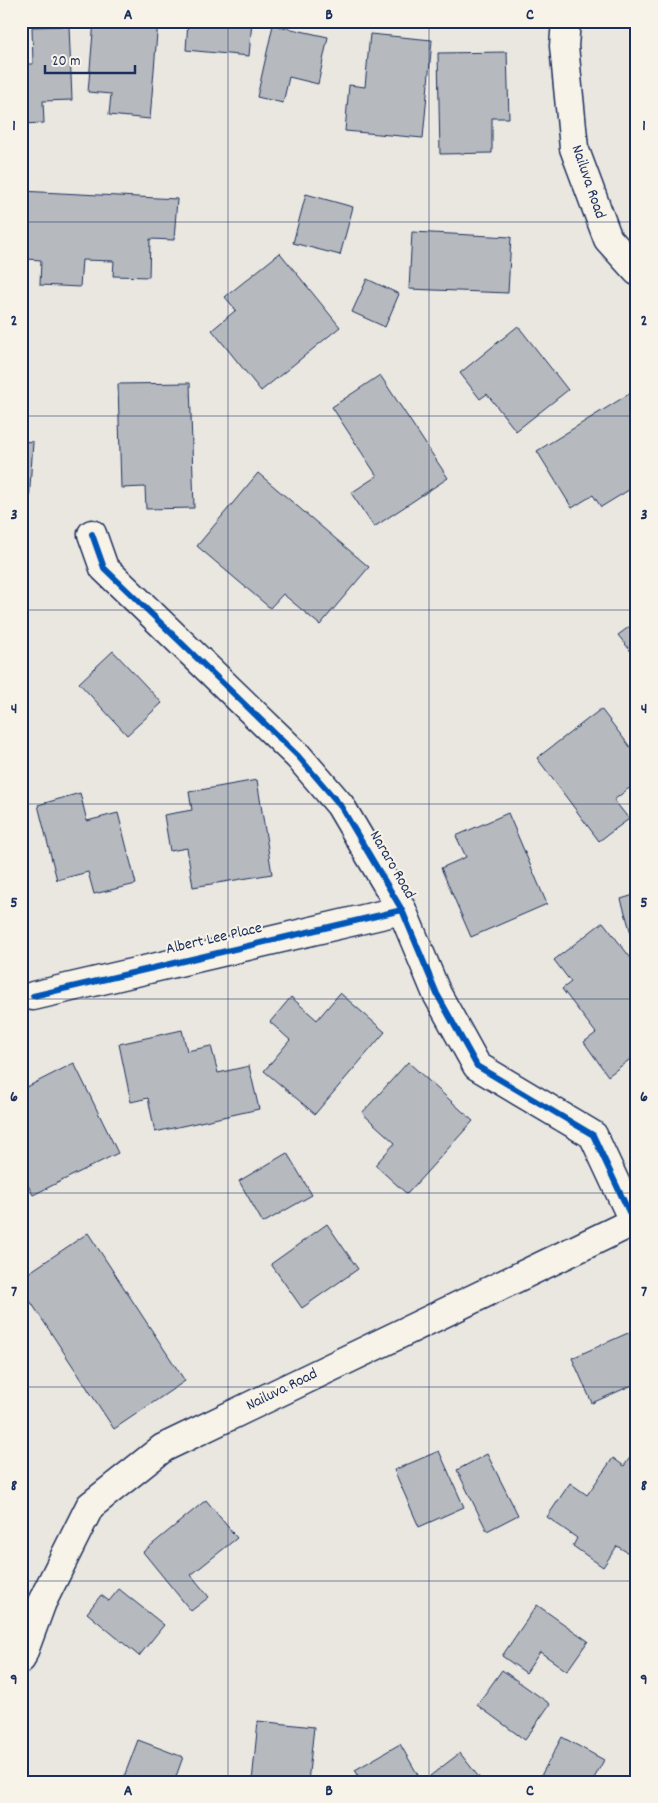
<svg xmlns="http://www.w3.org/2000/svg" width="658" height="1803" font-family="Dekko,sans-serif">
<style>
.building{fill:#b6babf;stroke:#1b2f5e}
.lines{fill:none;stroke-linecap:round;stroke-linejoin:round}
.minor-casing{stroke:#1b2f5e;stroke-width:31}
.secondary-casing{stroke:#1b2f5e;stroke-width:31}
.minor{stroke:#f7f3e8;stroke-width:28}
.secondary{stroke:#f7f3e8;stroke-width:28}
.cycleway-casing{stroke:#f7f3e8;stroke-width:9}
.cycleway{stroke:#0057b8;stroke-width:6}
.grid{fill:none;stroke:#1b2f5e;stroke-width:1;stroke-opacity:0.55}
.labels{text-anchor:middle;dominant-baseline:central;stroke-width:4;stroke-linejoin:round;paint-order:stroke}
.street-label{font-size:16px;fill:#1b2f5e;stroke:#f7f3e8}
.neatline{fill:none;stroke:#1b2f5e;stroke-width:2}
.grid-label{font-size:16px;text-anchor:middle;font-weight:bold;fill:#1b2f5e}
</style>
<rect width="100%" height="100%" fill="#eae7e0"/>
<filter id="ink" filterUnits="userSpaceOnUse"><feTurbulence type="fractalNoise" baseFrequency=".02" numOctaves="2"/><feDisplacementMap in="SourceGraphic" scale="10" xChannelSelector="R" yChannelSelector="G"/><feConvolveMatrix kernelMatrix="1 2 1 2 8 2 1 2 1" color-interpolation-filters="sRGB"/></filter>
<g filter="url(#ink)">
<g class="building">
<path d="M94,21H158L150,119L109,115L111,94L88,92Z"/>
<path d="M188,21H252L249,56L186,50Z"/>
<rect x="632" y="21" width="5" height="20"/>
<path d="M273,25L328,37L318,84L289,77L283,103L257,97Z"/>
<path d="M69,26L72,100L43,101L44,123L21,124V64H33L32,27Z"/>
<path d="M370,34L432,40L423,138L345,131L349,85L365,87Z"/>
<path d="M507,52L509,118H492V153L440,154L438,53Z"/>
<path d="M21,191L177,199L174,240L150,239L149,277L113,276L114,261L82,260L80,287L40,285L41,260L27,259L28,240H21Z"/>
<path d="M306,194L353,207L340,255L293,243Z"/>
<path d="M412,232L511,237L508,293L409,289Z"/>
<path d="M280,253L340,327L261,391L212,330L236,310L225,297Z"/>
<path d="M367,279L399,294L385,327L352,312Z"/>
<path d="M518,326L568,390L516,431L487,394L480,399L460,373Z"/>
<path d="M380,375L448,478L374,527L351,493L377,476L332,407Z"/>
<path d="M190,383L194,508L146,509L145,487L121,488L118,384Z"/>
<path d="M637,389V485L601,507L593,495L572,508L537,451Z"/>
<path d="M21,441L33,442L27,532H21Z"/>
<path d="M258,473L369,567L320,625L283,594L270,608L197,546Z"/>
<path d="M637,621V659L618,635Z"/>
<path d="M113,651L162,703L127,735L79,683Z"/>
<path d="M601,709L637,756V782L614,800L629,819L599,841L537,758Z"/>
<path d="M257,780L272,874L193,887L187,848L170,851L164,815L192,810L189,792Z"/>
<path d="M80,793L87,821L118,813L136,884L94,894L88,872L57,880L38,805Z"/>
<path d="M508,813L547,904L471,937L441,868L466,857L456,836Z"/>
<path d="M637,894V946L635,947L621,899Z"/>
<path d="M603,922L637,966V1054L608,1076L584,1042L596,1033L562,989L571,982L554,960Z"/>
<path d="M340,993L385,1032L315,1114L264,1071L290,1040L270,1022L291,997L317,1020Z"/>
<path d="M182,1030L187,1051L211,1046L218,1073L249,1066L259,1109L155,1132L148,1098L131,1102L119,1044Z"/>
<path d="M408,1062L473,1121L407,1194L375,1165L395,1143L362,1113Z"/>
<path d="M74,1063L118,1153L33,1195L21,1172V1090Z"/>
<path d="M287,1153L312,1195L263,1223L239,1181Z"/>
<path d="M327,1224L358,1269L302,1308L271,1264Z"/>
<path d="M88,1233L185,1381L114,1429L21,1287V1278Z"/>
<path d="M637,1329V1383L592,1403L572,1358Z"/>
<path d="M637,1448V1545L630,1554L617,1546L603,1567L573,1546L577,1538L547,1517L570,1483L587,1495L613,1458L624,1466Z"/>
<path d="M439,1451L464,1507L419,1527L394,1470Z"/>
<path d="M487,1454L518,1515L487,1531L457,1470Z"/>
<path d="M206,1500L237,1538L191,1575L209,1597L191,1611L143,1552Z"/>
<path d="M119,1589L164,1625L139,1656L87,1613L101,1595L109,1601Z"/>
<path d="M537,1605L588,1641L567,1671L540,1652L526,1673L502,1656Z"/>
<path d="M502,1670L550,1704L525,1740L477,1705Z"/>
<path d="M258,1721L314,1727L308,1782H252Z"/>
<path d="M562,1737L604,1760L592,1782L538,1781Z"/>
<path d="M138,1740L183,1757L174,1782H122Z"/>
<path d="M400,1744L422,1782H362L355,1770Z"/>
<path d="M460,1753L481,1780L478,1782H435L430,1776Z"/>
</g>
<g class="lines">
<defs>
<g id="minor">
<path d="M92,534L104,568L298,756L340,805L402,910L437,994L477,1066L593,1135L637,1229"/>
<path d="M33,996L402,910"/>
</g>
<g id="secondary">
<path d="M566,21L564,46L574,148L608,239L637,271"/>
<path d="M21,1659L42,1602L90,1506L163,1448L637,1220"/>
</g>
</defs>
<use href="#minor" class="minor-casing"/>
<use href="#secondary" class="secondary-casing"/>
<use href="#minor" class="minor"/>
<use href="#secondary" class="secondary"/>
<defs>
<g id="cycleway">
<path d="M92,534L104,568L298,756L340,805L402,910L437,994L477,1066L593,1135L637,1229"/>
<path d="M33,996L402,910"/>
</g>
</defs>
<use href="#cycleway" class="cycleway-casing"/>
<use href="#cycleway" class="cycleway"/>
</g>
</g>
<path class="grid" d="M228,21V1782M429,21V1782M21,222H637M21,416H637M21,610H637M21,804H637M21,999H637M21,1193H637M21,1387H637M21,1581H637"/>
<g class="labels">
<g class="street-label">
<text transform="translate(588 182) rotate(71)">Nailuva Road</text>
<text transform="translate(392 865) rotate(60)">Nararo Road</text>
<text transform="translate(214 939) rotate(-13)">Albert Lee Place</text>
<text transform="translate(282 1390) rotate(-26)">Nailuva Road</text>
</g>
</g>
<rect width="658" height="1803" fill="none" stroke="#f7f3e8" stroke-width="55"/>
<path d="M45 65v8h90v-8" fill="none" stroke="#1b2f5e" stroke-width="2.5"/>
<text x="52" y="65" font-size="15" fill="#1b2f5e" stroke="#f7f3e8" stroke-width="4" paint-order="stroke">20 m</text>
<rect x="28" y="28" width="602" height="1748" class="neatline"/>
<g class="grid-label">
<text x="128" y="19">A</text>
<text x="329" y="19">B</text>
<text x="530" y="19">C</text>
<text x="14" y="130">1</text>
<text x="644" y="130">1</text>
<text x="14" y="325">2</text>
<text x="644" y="325">2</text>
<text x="14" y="519">3</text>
<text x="644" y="519">3</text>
<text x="14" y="713">4</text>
<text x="644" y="713">4</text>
<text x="14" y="907">5</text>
<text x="644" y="907">5</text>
<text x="14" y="1101">6</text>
<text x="644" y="1101">6</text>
<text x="14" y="1296">7</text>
<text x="644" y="1296">7</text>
<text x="14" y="1490">8</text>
<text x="644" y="1490">8</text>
<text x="14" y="1684">9</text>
<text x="644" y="1684">9</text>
<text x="128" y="1795">A</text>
<text x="329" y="1795">B</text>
<text x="530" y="1795">C</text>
</g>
</svg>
